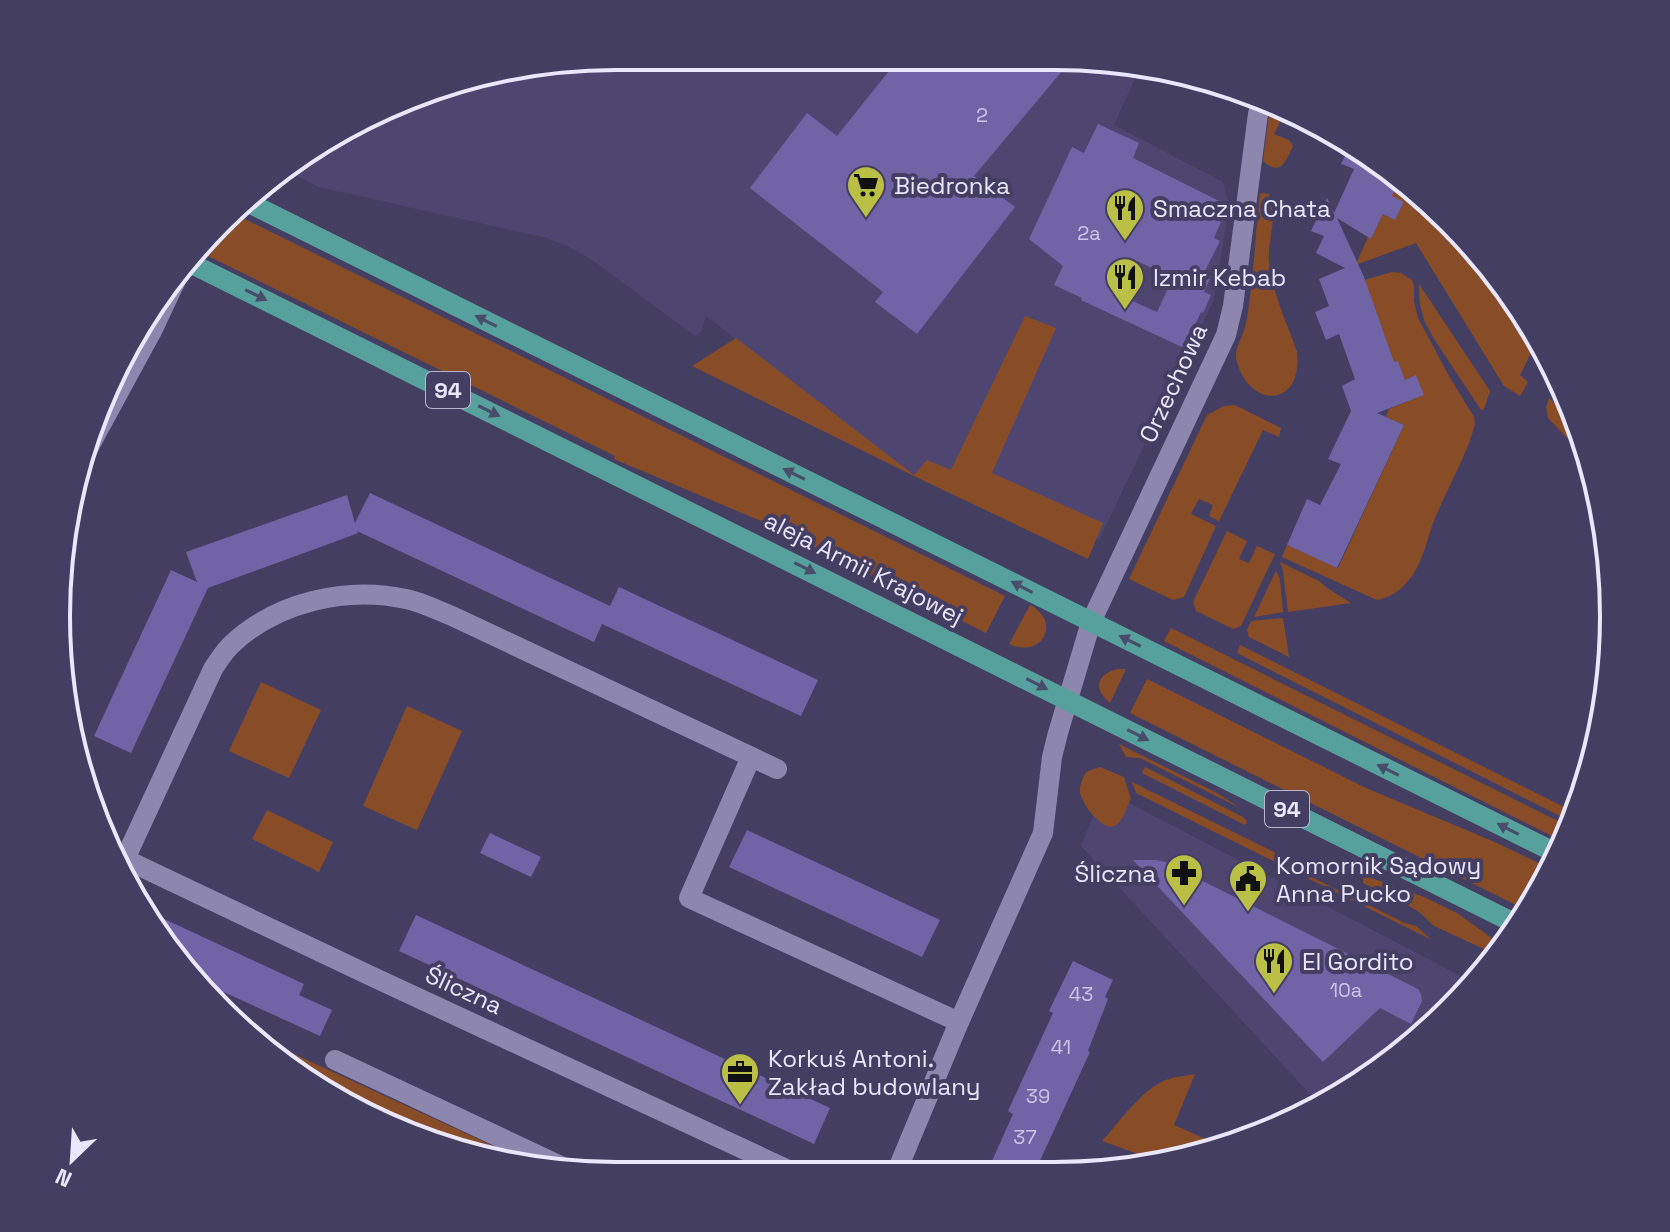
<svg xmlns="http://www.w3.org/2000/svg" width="1670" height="1232" font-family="'Space Grotesk',sans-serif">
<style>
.built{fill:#4e4671}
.green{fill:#884d27}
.building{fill:#7063a6;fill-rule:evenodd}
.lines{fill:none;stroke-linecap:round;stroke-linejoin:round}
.street{stroke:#8d86af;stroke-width:20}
.primary{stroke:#56a09d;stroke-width:20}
.oneway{fill:#484d6c}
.labels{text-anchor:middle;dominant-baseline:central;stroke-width:8;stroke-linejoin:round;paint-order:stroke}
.number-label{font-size:20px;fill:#cbc5e7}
.shield{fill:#453e63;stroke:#b8b4cf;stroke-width:2}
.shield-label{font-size:22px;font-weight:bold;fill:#e9e6fd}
.poi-label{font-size:24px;fill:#e9e6fd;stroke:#453e63;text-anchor:start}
.street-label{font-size:24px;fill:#e9e6fd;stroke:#453e63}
.rim{fill:none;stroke:#e9e6fd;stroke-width:4}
</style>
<rect width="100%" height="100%" fill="#453e63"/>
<g class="built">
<path d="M616,56H1054L1140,67L1114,125L1223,182L1229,206L1214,299L1099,540L951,471L914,476L706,316L701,332L695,336L591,259L569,247L547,238L319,187L284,169L305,150L471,75Z"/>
<path d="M1104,790L1476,984L1395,1060L1319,1104L1081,846Z"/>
</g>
<g class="green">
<path d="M1270,107L1284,114L1274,134L1289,140L1293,146C1286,161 1281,177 1263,161Z"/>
<path d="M1396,179L1498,275L1538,339L1520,375L1528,382L1520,396L1504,386L1416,243L1358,264L1357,262L1368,237L1371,239L1383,214L1395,220L1404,203L1391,196Z"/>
<path d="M1260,193L1269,194C1279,215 1267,240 1269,262C1272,292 1287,323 1297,352C1303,408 1250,409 1237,362C1233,349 1242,340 1245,327C1249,312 1250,294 1252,279C1255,250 1257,221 1260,193Z"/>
<path d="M233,213L1005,596L986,633L768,524L614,459L615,456L194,249Z"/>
<path d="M1392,272L1401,273L1412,280L1414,286V301L1418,318L1449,376L1474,417L1475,424C1466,458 1446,490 1433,523C1426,543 1422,565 1408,581C1400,591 1389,598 1377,600L1282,557L1287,545L1338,568L1404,425L1386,417L1389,409L1423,395L1416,376L1405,380L1398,361L1394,362L1364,280Z"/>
<path d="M1419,284L1490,391L1484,409L1481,410L1434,339L1424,320L1420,304Z"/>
<path d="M1025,316L1056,328L992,473L1103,523L1088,559L914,476L692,366L736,338L914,475L927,460L951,470Z"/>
<path d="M1549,398L1578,425L1586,448L1581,453L1548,418L1546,407Z"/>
<path d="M1235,405L1281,428L1279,437L1263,430L1219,521L1209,516L1213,505L1199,499L1191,514L1216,526L1184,597L1173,600L1129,579L1207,415L1224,406Z"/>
<path d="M1227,531L1247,541L1239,559L1249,563L1257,546L1275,554L1241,626L1233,629L1196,611L1193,602Z"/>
<path d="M1280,562L1319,581L1327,588L1351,603L1288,612L1283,571Z"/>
<path d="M1276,571L1280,579L1283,612L1254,617Z"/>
<path d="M1030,605C1062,622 1042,659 1009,644Z"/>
<path d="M1283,618L1289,657L1249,637L1247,630L1251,621Z"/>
<path d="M1171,628L1570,827L1564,842L1164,641Z"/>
<path d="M1240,645L1576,813L1572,822L1237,653Z"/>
<path d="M1118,669H1126L1110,703C1093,689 1096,674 1118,669Z"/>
<path d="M1147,679L1366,788L1497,843L1551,869L1539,896L1528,911L1130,713Z"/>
<path d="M261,682L321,710L289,778L229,751Z"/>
<path d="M407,706L462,731L417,830L363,806Z"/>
<path d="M1119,744L1217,793L1240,808L1140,758L1126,757Z"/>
<path d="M1100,767L1124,777L1131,799C1127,806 1122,824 1114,826C1102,831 1080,802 1080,791C1080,784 1083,778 1086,772Z"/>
<path d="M1145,767L1243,817L1247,821L1245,825L1142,773Z"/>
<path d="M1132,782L1274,852L1283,863L1405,923L1416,926L1432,940L1136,793Z"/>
<path d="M267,810L333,842L319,872L252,839Z"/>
<path d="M1363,875L1424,897L1457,913L1503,946L1497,955L1434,926L1419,912L1402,902L1363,883Z"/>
<path d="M268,1042L543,1169L471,1157L368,1118L265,1049Z"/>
<path d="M1195,1074L1174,1125L1221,1146L1160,1162L1102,1141C1119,1123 1145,1085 1169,1079C1177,1076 1186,1076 1195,1074Z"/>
</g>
<g class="building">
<path d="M901,56H1054L1073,58L974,176L1015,207L917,334L875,302L883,292L750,188L807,113L837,136Z"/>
<path d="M1098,124L1139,143L1133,158L1225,204L1218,220L1221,222L1214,238L1220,241L1204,273L1211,276L1204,292L1211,295L1203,313L1201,312L1184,348L1098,308L1081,300L1082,298L1054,285L1063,266L1029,239L1072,147L1084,153ZM1137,261L1173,278L1157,312L1121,296Z"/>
<path d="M1351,144L1365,150L1399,182L1392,196L1404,202L1395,220L1383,214L1371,239L1337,218L1364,277L1394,362L1398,361L1405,380L1416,375L1424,395L1377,413L1404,425L1337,568L1287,545L1307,499L1320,505L1341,464L1328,459L1351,411L1342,386L1355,379L1339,334L1326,340L1315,312L1329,306L1319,279L1345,268L1316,253L1324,236L1311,231L1327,198L1334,213L1354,169L1341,164Z"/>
<path d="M370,493L610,606L619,587L818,680L801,716L602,624L594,642L357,531L358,533L337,541L208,588L131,753L94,736L171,570L197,582L186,552L347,495L355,523Z"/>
<path d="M747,830L940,920L922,957L729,867Z"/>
<path d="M490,833L541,857L531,877L480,853Z"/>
<path d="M1133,860H1156L1165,862L1418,989L1421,994L1422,1001L1411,1024L1380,1008L1323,1062Z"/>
<path d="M145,910L304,984L299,995L332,1010L320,1036L217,989L216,992L195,982L172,957Z"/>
<path d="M416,915L830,1108L814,1144L399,951Z"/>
<path d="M1073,961L1113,980L1105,997L1108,999L1088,1051L1090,1052L1038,1165L1035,1164L1031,1172H1015L992,1161L1013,1114L1008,1111L1053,1013L1049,1011Z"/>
</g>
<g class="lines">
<g class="street">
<path d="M84,456L153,329L183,265"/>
<path d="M751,757L689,898L959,1022"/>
<path d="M112,853L373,977L795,1173"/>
<path d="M125,859L213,669C218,661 224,652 231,645C276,602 346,586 406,599C421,602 437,610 452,616L777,769"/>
<path d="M335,1060L580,1175"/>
<path d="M896,1173L959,1022L1043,833L1052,757L1058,733L1091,622L1226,335L1233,306L1258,114L1261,103"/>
</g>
<g class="primary">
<path d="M247,202L1558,854"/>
<path d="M186,261L1518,925"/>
</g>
</g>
<defs><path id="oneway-solid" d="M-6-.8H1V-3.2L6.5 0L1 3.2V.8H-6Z" transform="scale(2)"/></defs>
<g class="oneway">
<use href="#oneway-solid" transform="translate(256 295) rotate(26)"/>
<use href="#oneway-solid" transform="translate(486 321) rotate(-153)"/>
<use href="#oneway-solid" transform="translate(489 411) rotate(26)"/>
<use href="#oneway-solid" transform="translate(794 474) rotate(-154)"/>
<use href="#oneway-solid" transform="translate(805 568) rotate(27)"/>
<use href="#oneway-solid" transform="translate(1022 587) rotate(-152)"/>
<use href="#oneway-solid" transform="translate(1130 641) rotate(-154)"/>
<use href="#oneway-solid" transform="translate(1037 684) rotate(27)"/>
<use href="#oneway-solid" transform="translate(1138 735) rotate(27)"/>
<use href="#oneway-solid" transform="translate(1388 770) rotate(-154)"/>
<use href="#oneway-solid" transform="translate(1508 829) rotate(-153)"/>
</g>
<defs>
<symbol id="supermarket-pin" viewBox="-11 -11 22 30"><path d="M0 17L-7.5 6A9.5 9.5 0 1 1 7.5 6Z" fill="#bac045" stroke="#453e63"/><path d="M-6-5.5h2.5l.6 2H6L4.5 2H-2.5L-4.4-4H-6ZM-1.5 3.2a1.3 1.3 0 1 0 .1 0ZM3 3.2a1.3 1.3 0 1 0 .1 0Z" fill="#111"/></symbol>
<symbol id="restaurant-pin" viewBox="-11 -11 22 30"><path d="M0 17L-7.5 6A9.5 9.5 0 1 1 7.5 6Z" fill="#bac045" stroke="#453e63"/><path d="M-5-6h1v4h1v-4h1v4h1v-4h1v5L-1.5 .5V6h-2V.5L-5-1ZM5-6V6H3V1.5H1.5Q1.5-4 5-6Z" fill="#111"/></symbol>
<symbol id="pharmacy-pin" viewBox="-11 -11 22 30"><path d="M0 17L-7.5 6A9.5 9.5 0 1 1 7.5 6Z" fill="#bac045" stroke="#453e63"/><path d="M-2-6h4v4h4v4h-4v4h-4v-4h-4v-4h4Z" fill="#111"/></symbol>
<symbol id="civic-pin" viewBox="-11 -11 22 30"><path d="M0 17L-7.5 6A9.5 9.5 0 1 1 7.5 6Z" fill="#bac045" stroke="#453e63"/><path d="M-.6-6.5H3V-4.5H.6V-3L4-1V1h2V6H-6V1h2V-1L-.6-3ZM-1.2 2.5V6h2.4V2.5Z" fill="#111"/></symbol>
<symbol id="office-pin" viewBox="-11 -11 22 30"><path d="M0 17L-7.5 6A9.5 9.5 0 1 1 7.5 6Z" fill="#bac045" stroke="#453e63"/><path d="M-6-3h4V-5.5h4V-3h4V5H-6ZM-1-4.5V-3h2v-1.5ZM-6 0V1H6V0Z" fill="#111"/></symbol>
</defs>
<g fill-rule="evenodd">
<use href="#supermarket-pin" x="844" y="163" width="44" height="60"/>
<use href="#restaurant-pin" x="1103" y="186" width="44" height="60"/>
<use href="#restaurant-pin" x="1103" y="255" width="44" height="60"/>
<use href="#pharmacy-pin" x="1162" y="851" width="44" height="60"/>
<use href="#civic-pin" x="1226" y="857" width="44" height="60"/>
<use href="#restaurant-pin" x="1252" y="939" width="44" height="60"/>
<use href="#office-pin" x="718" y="1050" width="44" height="60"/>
</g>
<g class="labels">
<g class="number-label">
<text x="982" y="115">2</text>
<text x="1089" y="233">2a</text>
<text x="1346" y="990">10a</text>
<text x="1081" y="994">43</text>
<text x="1061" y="1047">41</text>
<text x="1038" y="1096">39</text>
<text x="1025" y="1137">37</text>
</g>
<g class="shield">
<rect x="426" y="372" width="44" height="36" rx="6"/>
<rect x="1265" y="791" width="44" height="36" rx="6"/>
</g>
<g class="shield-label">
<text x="448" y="390">94</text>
<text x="1287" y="809">94</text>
</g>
<g class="poi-label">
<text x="894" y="185">Biedronka</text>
<text x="1153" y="208">Smaczna Chata</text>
<text x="1153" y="277">Izmir Kebab</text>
<text x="1276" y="865">Komornik Sądowy<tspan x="1276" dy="28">Anna Pucko</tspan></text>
<text x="1156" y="873" text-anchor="end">Śliczna</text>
<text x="1302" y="961">El Gordito</text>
<text x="768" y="1058">Korkuś Antoni.<tspan x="768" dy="28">Zakład budowlany</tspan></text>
</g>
<g class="street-label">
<text transform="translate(1173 383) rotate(-65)">Orzechowa</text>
<text transform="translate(864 568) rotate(27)">aleja Armii Krajowej</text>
<text transform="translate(464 990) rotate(25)">Śliczna</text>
</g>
</g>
<path d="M0 0H1670V1232H0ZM616 70H1054A546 546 0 0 1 1600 616V616A546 546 0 0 1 1054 1162H616A546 546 0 0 1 70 616V616A546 546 0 0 1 616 70Z" fill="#453e63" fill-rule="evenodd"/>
<path class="rim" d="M616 70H1054A546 546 0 0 1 1600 616V616A546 546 0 0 1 1054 1162H616A546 546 0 0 1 70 616V616A546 546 0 0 1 616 70Z"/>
<g transform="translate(72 1160) rotate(205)" stroke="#453e63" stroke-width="6" paint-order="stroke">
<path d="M0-6L14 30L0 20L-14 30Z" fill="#e9e6fd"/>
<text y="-12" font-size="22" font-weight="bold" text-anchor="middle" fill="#e9e6fd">N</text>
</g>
</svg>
